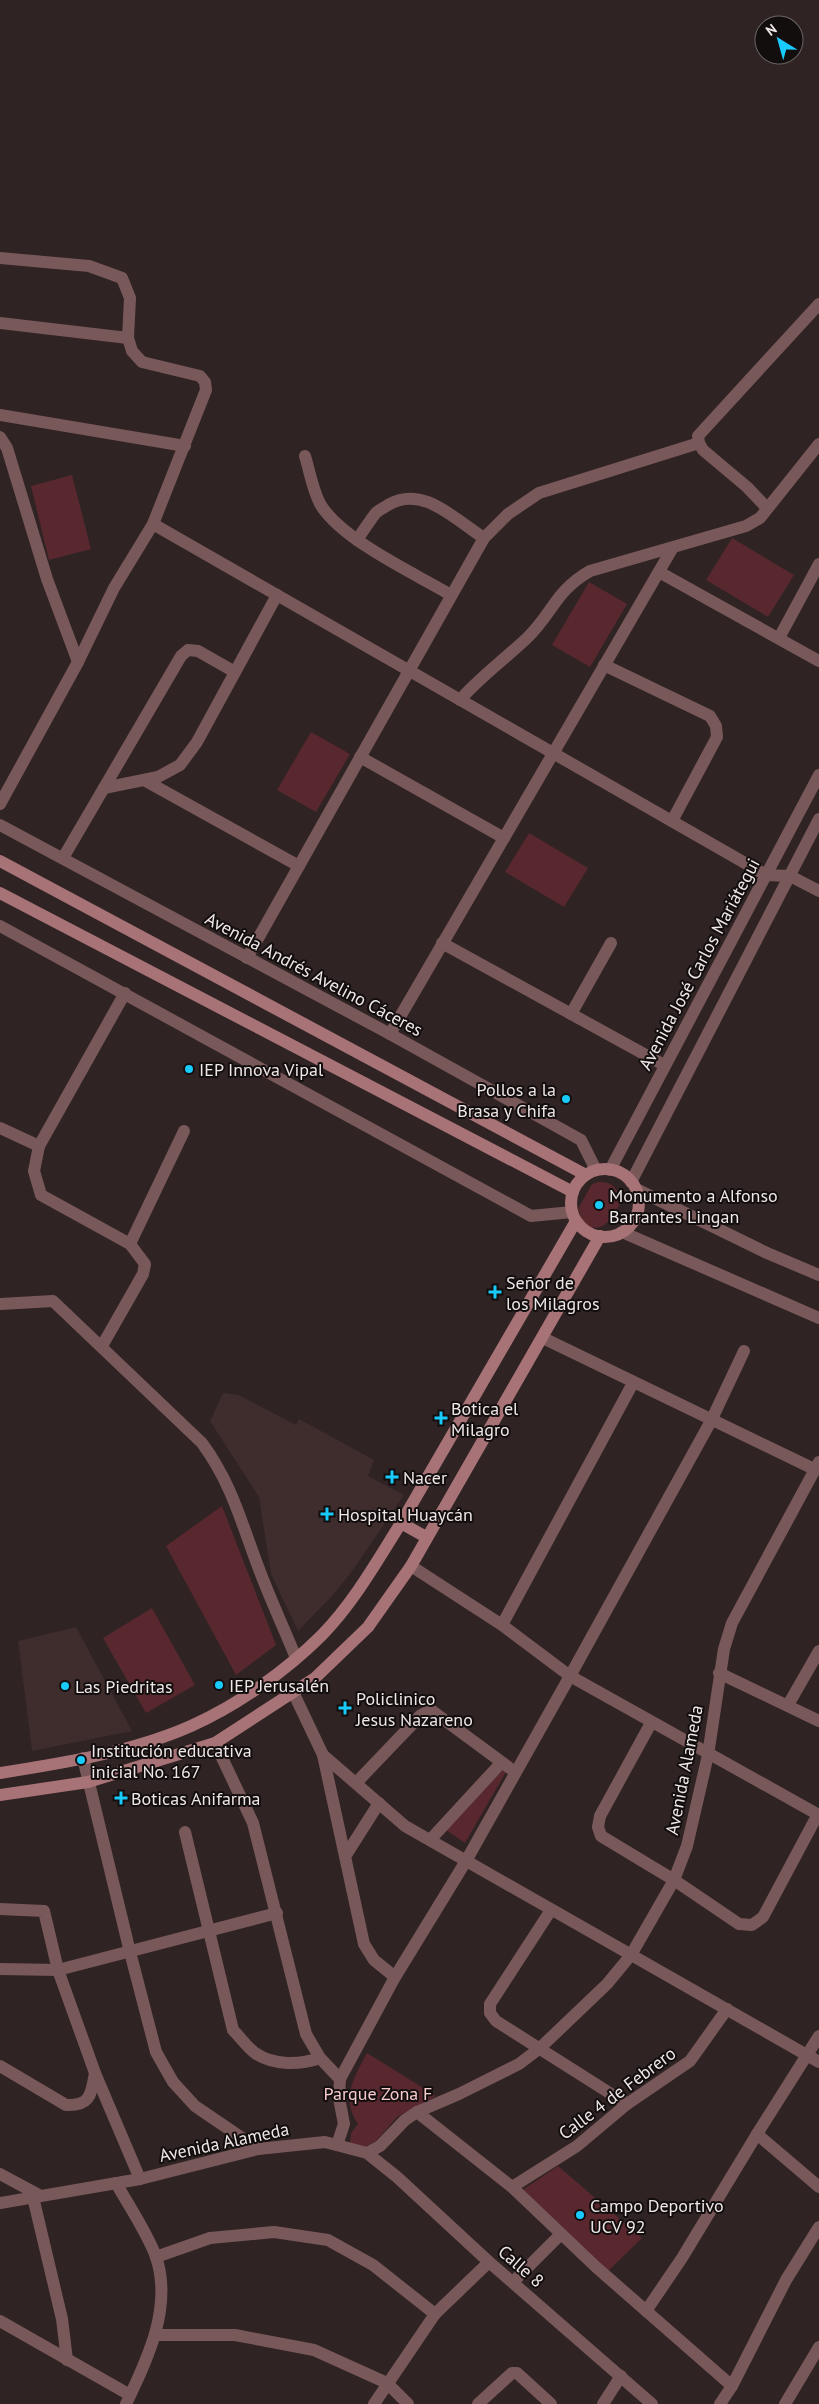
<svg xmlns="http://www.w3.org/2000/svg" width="819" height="2404" font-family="'PT Sans',sans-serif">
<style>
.built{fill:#3f2c2d}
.green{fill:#58282e}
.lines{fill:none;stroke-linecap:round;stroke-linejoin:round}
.minor{stroke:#79585a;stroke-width:12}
.tertiary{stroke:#79585a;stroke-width:12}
.secondary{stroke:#a87377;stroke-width:12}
.poi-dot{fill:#19cafc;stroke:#130e0e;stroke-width:2}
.labels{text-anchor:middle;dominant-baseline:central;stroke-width:4;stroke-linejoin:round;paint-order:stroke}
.street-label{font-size:18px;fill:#efe6e7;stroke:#130e0e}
.poi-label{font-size:18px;fill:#efe6e7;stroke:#130e0e;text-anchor:start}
.park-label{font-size:18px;fill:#f8cbcd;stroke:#130e0e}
</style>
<rect width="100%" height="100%" fill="#2f2324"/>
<g class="built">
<path d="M223,1393L239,1395L296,1425L299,1419L374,1460L368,1476L404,1495L353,1570L333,1595L298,1631L271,1574L259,1497L210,1421Z"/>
<path d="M76,1627L132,1731L32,1751L18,1641Z"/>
</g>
<g class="green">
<path d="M72,475L91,549L49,560L31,486Z"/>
<path d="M732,538L794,575L768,617L706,580Z"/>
<path d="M589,582L627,604L590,667L552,645Z"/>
<path d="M311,732L350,754L316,812L277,790Z"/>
<path d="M529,833L588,868L564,907L505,872Z"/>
<path d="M598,1182C613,1181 619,1189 620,1204C611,1219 603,1235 584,1224L578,1209L592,1184Z"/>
<path d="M222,1506L276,1645L236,1675L166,1546Z"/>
<path d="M152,1608L195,1685L146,1713L103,1638Z"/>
<path d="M514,1758L465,1843L446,1830Z"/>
<path d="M367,2053L436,2096L397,2117L376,2141L365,2147L350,2143L351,2133L358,2124C340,2097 355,2076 367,2053Z"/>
<path d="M558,2166L642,2238L606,2273L521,2191Z"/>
</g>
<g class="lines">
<g class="minor">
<path d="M0,258L89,266L122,278L130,298L128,338L132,351L142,362L200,376L205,382L206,390L153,524L114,588L78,662L0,804"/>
<path d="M0,323L128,338"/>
<path d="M0,415L185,446"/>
<path d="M0,437L7,448L47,579L78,662"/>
<path d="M305,456C310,472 313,493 322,507C346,542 414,573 451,595"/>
<path d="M767,508L747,487L703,450L699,443L698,436L819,304"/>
<path d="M153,524L766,875L790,876L819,891"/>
<path d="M357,540C363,531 369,522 375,514C378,510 384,508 388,505C423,484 455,520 484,538"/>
<path d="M659,572L819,661"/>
<path d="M779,638L819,564"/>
<path d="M604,665L710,716L716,726L717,737L672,821"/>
<path d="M460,700C480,677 505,659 527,638C553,613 555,591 590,571L746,526L760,518L819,444"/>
<path d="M360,757L504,838"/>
<path d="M144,780L299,866"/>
<path d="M104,788L158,777L180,765L197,742L277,595"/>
<path d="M63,858L181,656L188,650L198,651L235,672"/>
<path d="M442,943L664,1065"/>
<path d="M247,958L484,538L508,514L539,493L699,443"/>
<path d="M571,1014L611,943"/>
<path d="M390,1034L672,549"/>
<path d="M0,1128L39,1146"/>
<path d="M130,1244L184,1131"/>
<path d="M0,1304L53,1301L202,1443C232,1484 241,1522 259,1569C270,1599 284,1628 296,1658"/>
<path d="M543,1338L814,1469"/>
<path d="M102,1346L143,1274L145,1264L130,1244L41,1195L34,1171L39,1146L125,993"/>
<path d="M411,1566L502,1625L570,1676L819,1815"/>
<path d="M502,1625L633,1383"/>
<path d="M719,1673L819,1721"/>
<path d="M293,1692L323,1755L364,1944L374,1960L395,1977"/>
<path d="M788,1705L819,1651"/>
<path d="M651,1723L600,1816L598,1827L601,1836L674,1880L739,1924L752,1925L763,1917L818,1814"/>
<path d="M215,1743L253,1823L306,2034L320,2058L340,2079"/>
<path d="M323,1755L405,1826L819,2062"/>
<path d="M356,1783L421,1715L431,1710L515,1772"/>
<path d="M185,1832L233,2030C240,2037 247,2047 255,2053C274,2066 300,2065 320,2058"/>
<path d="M430,1840L501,1763"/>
<path d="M346,1855L379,1803"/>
<path d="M0,1909L44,1911L58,1970L95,2073L140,2179"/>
<path d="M551,1910L490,2004V2013L496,2021L627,2104"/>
<path d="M0,1969L58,1970L277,1913"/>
<path d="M0,2066L66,2105C91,2106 91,2094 95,2073"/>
<path d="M417,2112L512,2187L596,2267L732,2386"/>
<path d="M757,2134L819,2187"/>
<path d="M337,2145L344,2124L339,2098L340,2079L395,1977L466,1861L570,1676L711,1421L744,1351"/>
<path d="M367,2153L380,2146L405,2120L417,2112L459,2094L519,2064L540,2048L607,1984L631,1955L674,1880L687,1846L708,1755L724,1649L732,1623L819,1462"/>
<path d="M0,2174L39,2195"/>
<path d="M116,2183C128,2204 149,2236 156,2257C173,2307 147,2360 126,2404"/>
<path d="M512,2187L577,2146L627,2104L690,2061L727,2009"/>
<path d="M33,2197L62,2319L67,2360"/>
<path d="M0,2203L140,2179L258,2149"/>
<path d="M156,2257L210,2238L274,2232L328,2240L373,2265L435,2314"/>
<path d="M513,2282L561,2234"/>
<path d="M646,2311L682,2258L757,2134L819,2036"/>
<path d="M0,2321L130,2395"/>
<path d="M155,2335H235L314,2350L387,2383L408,2404"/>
<path d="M374,2404L435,2314L489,2262"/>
<path d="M478,2404L512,2373H517L551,2404"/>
<path d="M603,2404L621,2376"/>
<path d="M720,2404L732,2386L786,2280L819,2227"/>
</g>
<g class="tertiary">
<path d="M0,825L390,1034L581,1140L596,1170"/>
<path d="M0,926L531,1216L572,1212"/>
<path d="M610,1170L819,775"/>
<path d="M631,1182L819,819"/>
<path d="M636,1189L767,1253L819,1275"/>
<path d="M622,1232L819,1318"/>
<path d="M83,1758L130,1952L156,2052L173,2082L195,2106L258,2149L325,2142L367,2153L397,2177L489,2262L652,2404"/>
<path d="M785,2404L819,2347"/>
</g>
<g class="secondary">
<path d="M0,861L586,1175"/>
<path d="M0,893L573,1192"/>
<circle cx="605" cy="1203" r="34"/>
<path d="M401,1523L426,1537"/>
<path d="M0,1773C64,1763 132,1752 191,1726C238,1705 286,1671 322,1635C354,1602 377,1561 401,1523L576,1221"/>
<path d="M0,1795L88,1782L215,1743L315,1678L368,1627L411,1566L600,1236"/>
</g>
</g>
<g class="poi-dot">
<circle cx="189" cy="1069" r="5"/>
<circle cx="566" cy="1099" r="5"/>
<circle cx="599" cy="1205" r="5"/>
<path d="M492.5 1284.5h5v5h5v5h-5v5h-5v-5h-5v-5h5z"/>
<path d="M438.5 1410.5h5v5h5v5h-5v5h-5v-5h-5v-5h5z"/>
<path d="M389.5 1469.5h5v5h5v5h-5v5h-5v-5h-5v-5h5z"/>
<path d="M324.5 1506.5h5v5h5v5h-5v5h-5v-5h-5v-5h5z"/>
<circle cx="219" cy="1685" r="5"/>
<circle cx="65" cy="1686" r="5"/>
<path d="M342.5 1700.5h5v5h5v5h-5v5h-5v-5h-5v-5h5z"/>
<circle cx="81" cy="1760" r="5"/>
<path d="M118.5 1790.5h5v5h5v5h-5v5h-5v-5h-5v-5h5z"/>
<circle cx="580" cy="2215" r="5"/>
</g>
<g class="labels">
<g class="street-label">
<text transform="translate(699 964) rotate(-62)">Avenida José Carlos Mariátegui</text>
<text transform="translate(314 974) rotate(28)">Avenida Andrés Avelino Cáceres</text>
<text transform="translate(684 1770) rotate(-79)">Avenida Alameda</text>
<text transform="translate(617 2093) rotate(-37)">Calle 4 de Febrero</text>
<text transform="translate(224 2142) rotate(-12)">Avenida Alameda</text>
<text transform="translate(521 2266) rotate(41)">Calle 8</text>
</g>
<g class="poi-label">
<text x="199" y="1069">IEP Innova Vipal</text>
<text x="556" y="1089" text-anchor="end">Pollos a la<tspan x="556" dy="21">Brasa y Chifa</tspan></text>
<text x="609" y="1195">Monumento a Alfonso<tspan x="609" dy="21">Barrantes Lingan</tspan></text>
<text x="506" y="1282">Señor de<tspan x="506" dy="21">los Milagros</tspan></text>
<text x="451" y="1408">Botica el<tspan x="451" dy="21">Milagro</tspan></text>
<text x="403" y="1477">Nacer</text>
<text x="338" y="1514">Hospital Huaycán</text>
<text x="229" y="1685">IEP Jerusalén</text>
<text x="75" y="1686">Las Piedritas</text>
<text x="356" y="1698">Policlinico<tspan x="356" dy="21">Jesus Nazareno</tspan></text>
<text x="91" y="1750">Institución educativa<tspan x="91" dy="21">inicial No. 167</tspan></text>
<text x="131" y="1798">Boticas Anifarma</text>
<text x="590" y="2205">Campo Deportivo<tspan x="590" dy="21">UCV 92</tspan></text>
</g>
<g class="park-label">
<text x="378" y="2093">Parque Zona F</text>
</g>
</g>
<g transform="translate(779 40) rotate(323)"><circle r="24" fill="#130e0e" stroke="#6b6465"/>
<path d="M0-4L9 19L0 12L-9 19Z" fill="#19cafc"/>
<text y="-8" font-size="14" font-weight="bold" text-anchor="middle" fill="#efe6e7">N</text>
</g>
</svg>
